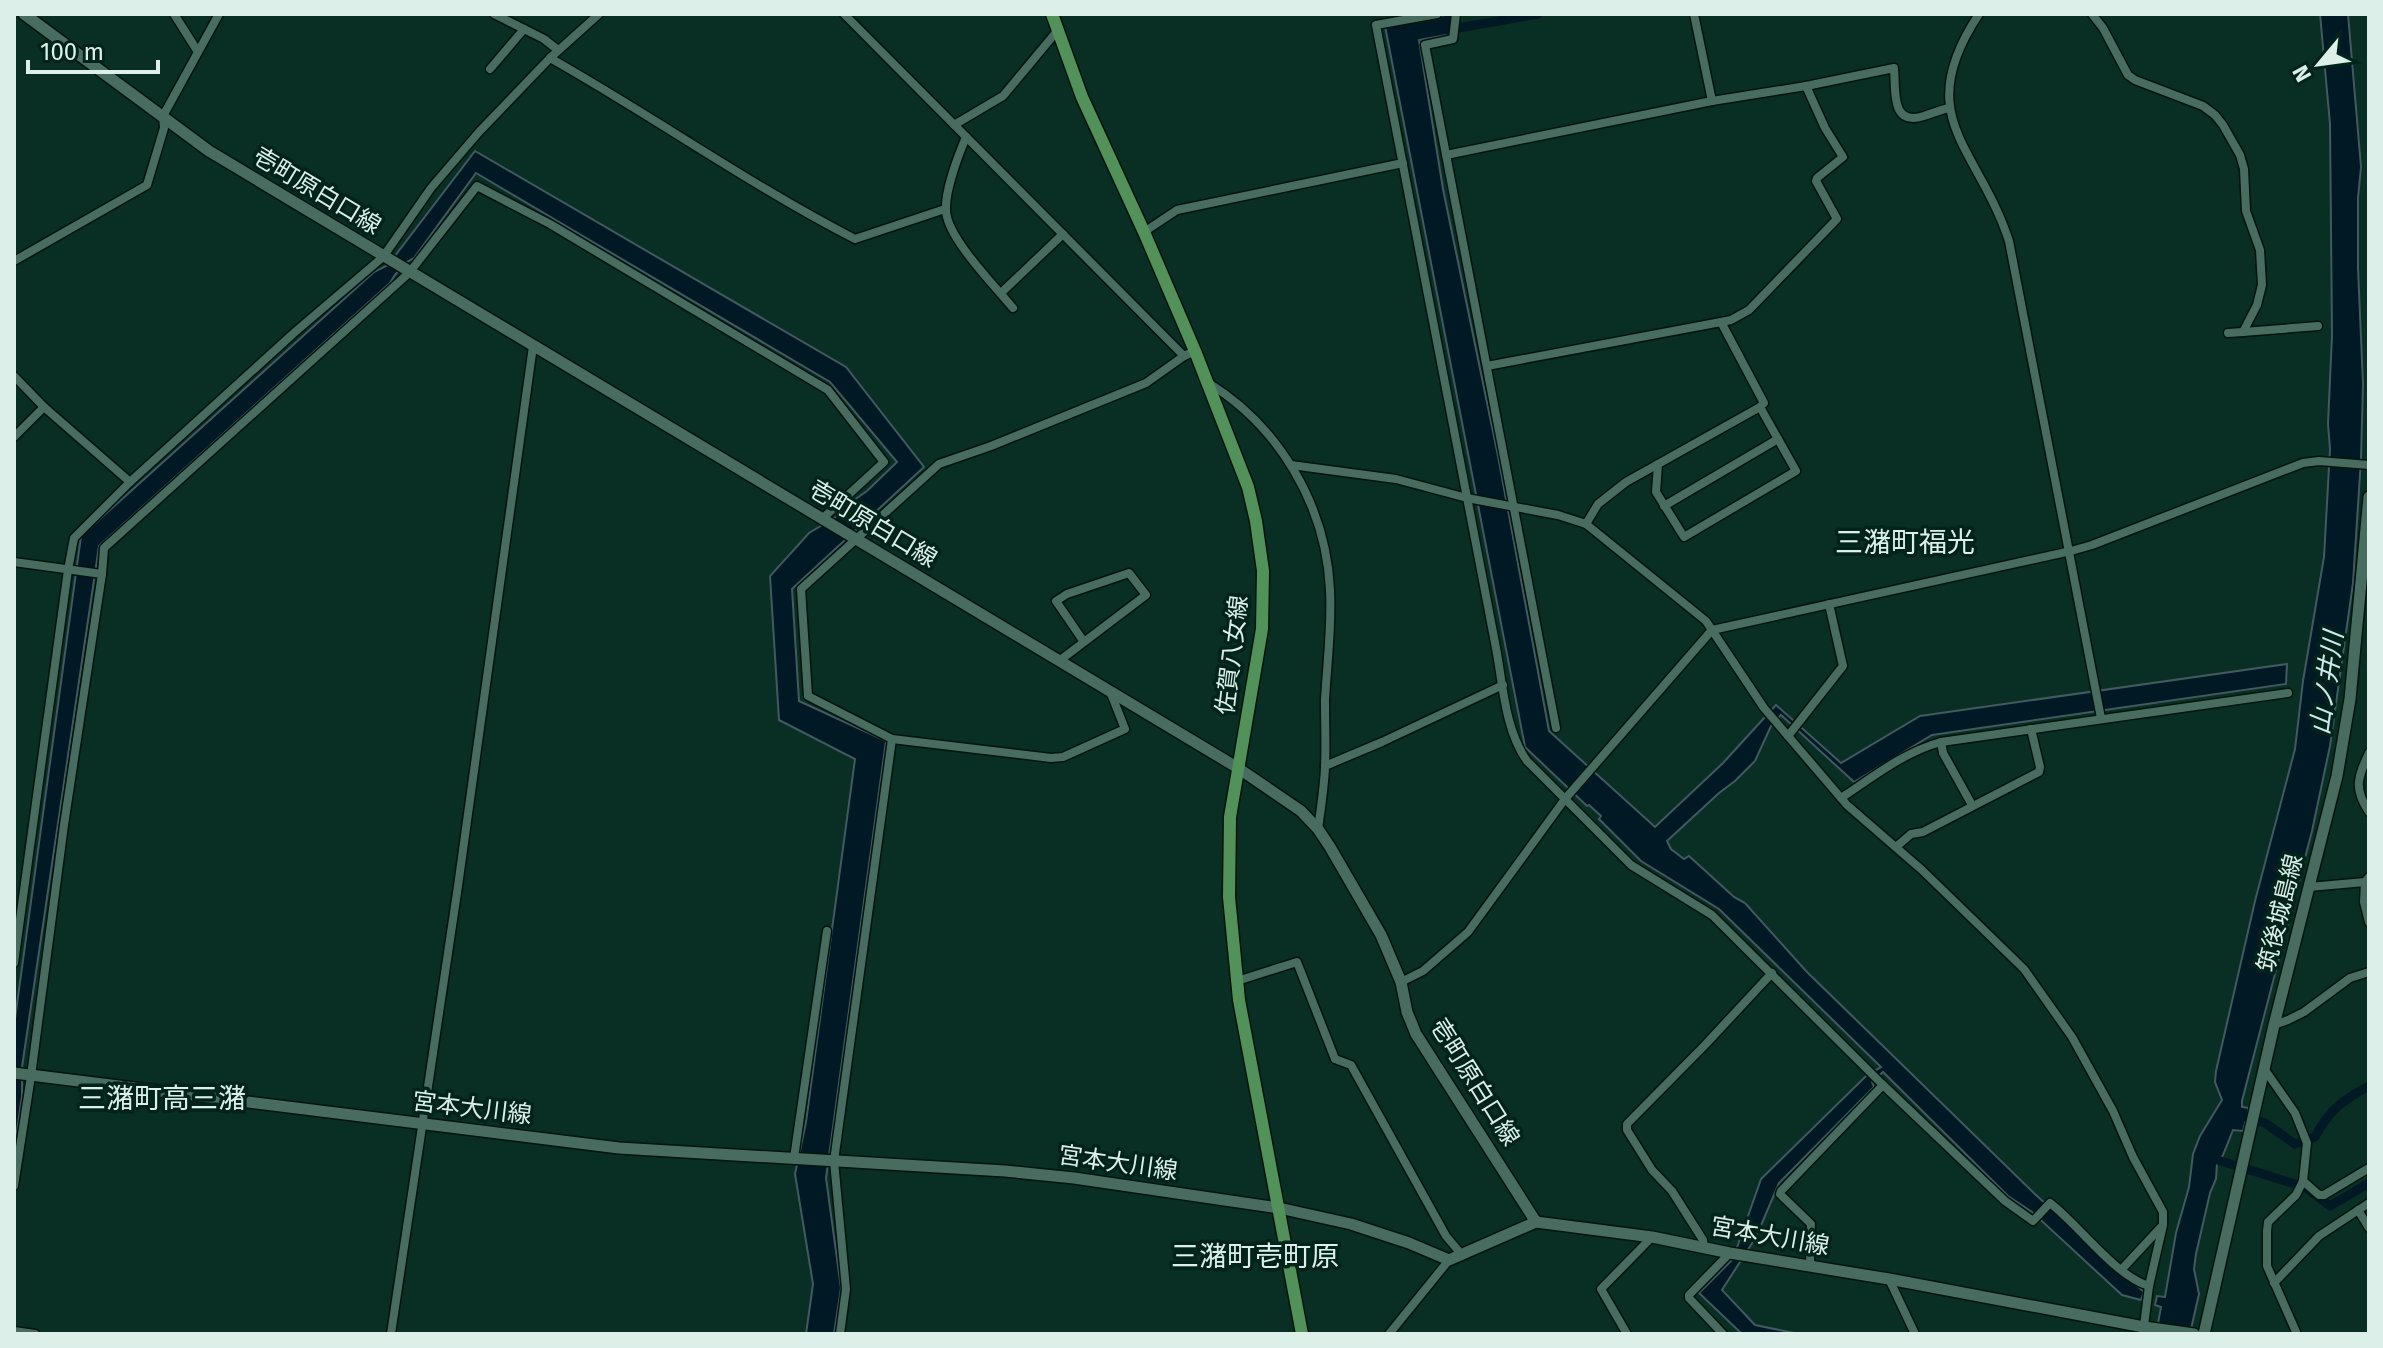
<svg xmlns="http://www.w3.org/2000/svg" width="2383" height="1348" font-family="'Fira Sans','Noto Sans JP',sans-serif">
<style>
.water{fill:#001924;stroke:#42595f;stroke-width:2}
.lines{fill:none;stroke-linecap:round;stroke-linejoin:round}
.canal{stroke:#001924;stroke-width:9}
.street-casing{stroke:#00150d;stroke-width:11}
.secondary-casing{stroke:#00150d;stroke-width:14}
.primary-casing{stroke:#00150d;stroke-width:15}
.street{stroke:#486c5f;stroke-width:8}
.secondary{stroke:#486c5f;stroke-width:11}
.primary{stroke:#529159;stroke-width:12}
.labels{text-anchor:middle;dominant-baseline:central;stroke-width:7;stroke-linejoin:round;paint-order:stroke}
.street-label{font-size:24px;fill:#dcefe8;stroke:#00241a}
.water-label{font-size:26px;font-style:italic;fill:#d1e8f1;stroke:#00241a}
.quarter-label{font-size:28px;fill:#dcefe8;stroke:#00241a}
</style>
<rect width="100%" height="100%" fill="#092e24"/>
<g class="water">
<path d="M2320,14H2348L2361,167L2358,198V268L2363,384L2361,459L2353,583L2330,746L2312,831L2242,1101V1107L2249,1108L2243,1131L2233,1130L2223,1155L2217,1163L2216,1179L2210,1193L2196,1254L2194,1269L2199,1294L2191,1329L2156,1334L2161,1307L2155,1305L2157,1296L2165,1297L2176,1233L2189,1187L2193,1154L2200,1136L2222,1100L2215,1082L2216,1071L2255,901L2295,749L2303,681L2324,557L2330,449L2328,424L2332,335L2330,124Z"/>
<path d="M1445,15H1452V34L1419,40L1443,189L1498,456L1549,731L1655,827L1723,763L1776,705L1841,763L1920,716L2287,664L2286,684L1932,735L1854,782L1781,715L1771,726L1755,761L1735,781L1719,793L1667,841L1671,849L1684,859L1689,856L1734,897L1745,903L1807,972L2037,1196L2144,1292L2141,1300L2122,1295L2032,1212L2008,1196L1883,1072L1872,1082L1874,1087L1779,1183L1756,1237L1722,1290L1755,1325L1799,1334H1742L1699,1293L1733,1259L1761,1179L1866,1076L1881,1067L1719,909L1641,861L1599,819L1601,816L1589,805L1587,806L1525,747L1385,26Z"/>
<path d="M475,151L846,367L924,467L792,589L799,701L886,741L826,1178L841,1288L834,1334H806L813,1284L795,1174L806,1122L855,759L779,720L770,576L809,533L839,515L847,505L867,491L897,462L830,382L476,173L414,258C403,263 396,272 390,283L99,546L22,1067V1096L14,1152V1026L81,536L374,272L388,265Z"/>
</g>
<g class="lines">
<g class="canal">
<path d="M1447,30L1538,14"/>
<path d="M2246,1117L2265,1123L2295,1144L2315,1137C2329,1110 2343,1100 2369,1086"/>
<path d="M2211,1158L2305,1187L2330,1206L2369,1183"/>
</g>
<defs>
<g id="street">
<path d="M174,14L198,52"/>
<path d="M494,14L544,39L558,50"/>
<path d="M844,14L1184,356"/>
<path d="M1437,14L1376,25L1496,648C1503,685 1505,730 1527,761L1631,865L1712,915L1883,1085L2005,1201L2033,1221L2050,1203C2079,1225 2115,1276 2149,1286"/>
<path d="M1456,14L1453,39L1425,45L1556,728"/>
<path d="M1694,14L1712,101"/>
<path d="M1979,14C1910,118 1978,146 2009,241L2101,718"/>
<path d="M2092,14L2103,28L2128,75L2135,80L2203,106L2215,115L2223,125L2240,155L2244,169L2246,211L2260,250L2262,285L2257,305L2243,332L2228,333"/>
<path d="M550,58C653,116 750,185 855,239L945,209"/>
<path d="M490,69L524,29"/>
<path d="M954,125L1003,96L1058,30"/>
<path d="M966,137C958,156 945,191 946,210C946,237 996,287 1013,308"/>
<path d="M1446,155L1712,101L1806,86L1894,68C1896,90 1890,127 1924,116C1933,113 1940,110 1949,108"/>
<path d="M1144,232L1177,210L1403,163"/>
<path d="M14,261L147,185L164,128L163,116L219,14"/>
<path d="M1001,293L1063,234"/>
<path d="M2243,332L2318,326"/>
<path d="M1487,366L1721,322L1731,320L1749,310L1837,219L1816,181L1817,178L1843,157L1825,128L1806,86"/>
<path d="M14,376L44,407L130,482"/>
<path d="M1207,382C1279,426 1326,505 1330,590C1332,627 1327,663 1325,700C1325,723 1326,745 1325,768C1324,788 1321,808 1318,829"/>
<path d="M14,437L44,407"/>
<path d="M1658,464L1656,492L1684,537L1796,471L1760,407L1764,403L1721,322"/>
<path d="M1291,465L1396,479L1467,498L1558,515L1586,524L1706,621L1764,708L1847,805L1922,870L2024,969L2072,1037L2113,1111L2133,1157L2163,1212V1225L2149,1286L2143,1334"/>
<path d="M1664,506L1778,439"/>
<path d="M1586,524L1598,504L1626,482L1760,407"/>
<path d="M14,562L102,574"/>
<path d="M1059,661L1146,595L1129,573L1067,594L1056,601L1084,642"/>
<path d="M1110,691L1125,729L1063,757L1051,758L892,739L808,696L801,589L939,464L991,446L1146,383L1184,356L1195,351"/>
<path d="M1788,736L1843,666L1829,604"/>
<path d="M1941,742L1943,753L1972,805"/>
<path d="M2369,753C2358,777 2353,788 2369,812"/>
<path d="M1325,766L1382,742L1503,685"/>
<path d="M1841,798C1873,777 1904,752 1941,742L2288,693"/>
<path d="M1896,847L1911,834L1923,832L2039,772L2040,767L2031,729"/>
<path d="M2369,877L2365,882L2364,902L2369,922"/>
<path d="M2309,887L2365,882"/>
<path d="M14,963L68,570L74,538L130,482L295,332L383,257L431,188L479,132L550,58L599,14"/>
<path d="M1237,981L1297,962L1335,1059L1351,1065L1446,1236L1462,1255"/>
<path d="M1401,982L1423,971L1468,932L1565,799L1712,630L2071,551L2092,545L2303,463L2319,461L2369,465"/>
<path d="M2274,1025L2288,1020L2304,1012L2350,978L2369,972"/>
<path d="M2265,1070L2295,1113L2307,1143L2303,1181L2296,1195L2268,1222L2267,1231V1266L2297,1334"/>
<path d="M794,1158L827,931"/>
<path d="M2303,1181L2319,1195H2324L2369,1168"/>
<path d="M14,1186L31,1076L64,825L102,574L104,548L409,273L477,186L550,224L828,390L884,462L822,519"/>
<path d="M2358,1210L2369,1228"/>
<path d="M1704,1248L1703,1240L1672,1191L1652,1170L1627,1130V1124L1705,1045L1772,973"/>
<path d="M1810,1266L1811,1224L1780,1194L1781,1191L1883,1085"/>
<path d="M2122,1269L2162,1226"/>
<path d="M1889,1279L1915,1334"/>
<path d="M2274,1283L2319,1236L2369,1203"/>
<path d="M14,1331L35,1334"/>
<path d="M391,1334L458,886L533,346"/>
<path d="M840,1334L846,1289L834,1161L892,739"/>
<path d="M1389,1334L1449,1260"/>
<path d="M1627,1334L1601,1289L1652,1237"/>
<path d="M1723,1334L1689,1298V1295L1730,1253"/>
</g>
<g id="secondary">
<path d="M24,14L209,151L1238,768L1301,811L1318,829L1330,847L1381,935L1401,982L1407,1012L1416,1034L1536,1222"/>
<path d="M14,1073L619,1148L1005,1171L1074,1178L1279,1208L1351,1224L1409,1243L1449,1260L1536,1222L1652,1237L1730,1253L1889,1279L2144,1327L2194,1334"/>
<path d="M2204,1334L2274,1025L2337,776L2350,699L2369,497"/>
</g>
<path id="primary" d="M1052,14L1082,97L1144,232L1195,351L1248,487L1256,521L1263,571L1262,629L1230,817L1229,897L1239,1000L1302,1334"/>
</defs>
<use href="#street" class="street-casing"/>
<use href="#secondary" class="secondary-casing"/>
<use href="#primary" class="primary-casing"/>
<use href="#street" class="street"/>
<use href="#secondary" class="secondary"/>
<use href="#primary" class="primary"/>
</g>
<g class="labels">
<g class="street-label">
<text transform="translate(317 191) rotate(31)">壱町原白口線</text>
<text transform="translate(873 524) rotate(31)">壱町原白口線</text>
<text transform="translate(1232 655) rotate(-83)">佐賀八女線</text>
<text transform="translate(2280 913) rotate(-76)">筑後城島線</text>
<text transform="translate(1475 1082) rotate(58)">壱町原白口線</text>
<text transform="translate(472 1108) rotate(7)">宮本大川線</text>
<text transform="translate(1118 1163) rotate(8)">宮本大川線</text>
<text transform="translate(1770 1236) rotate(10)">宮本大川線</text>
</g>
<g class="water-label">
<text transform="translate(2327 683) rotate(-82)">山ノ井川</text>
</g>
<g class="quarter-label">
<text x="1905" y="542">三潴町福光</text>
<text x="162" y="1098">三潴町高三潴</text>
<text x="1255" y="1256">三潴町壱町原</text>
</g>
</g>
<rect width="2383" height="1348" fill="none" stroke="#dcefe8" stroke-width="32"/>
<g transform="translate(2319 64) rotate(241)" stroke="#00241a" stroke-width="6" paint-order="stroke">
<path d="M0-6L14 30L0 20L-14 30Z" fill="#dcefe8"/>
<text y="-12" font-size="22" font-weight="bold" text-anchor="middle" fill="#dcefe8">N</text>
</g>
<path d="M28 60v12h130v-12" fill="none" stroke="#dcefe8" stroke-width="4"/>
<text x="40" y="60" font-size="24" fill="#dcefe8" stroke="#00241a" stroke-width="6" paint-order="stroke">100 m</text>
</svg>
